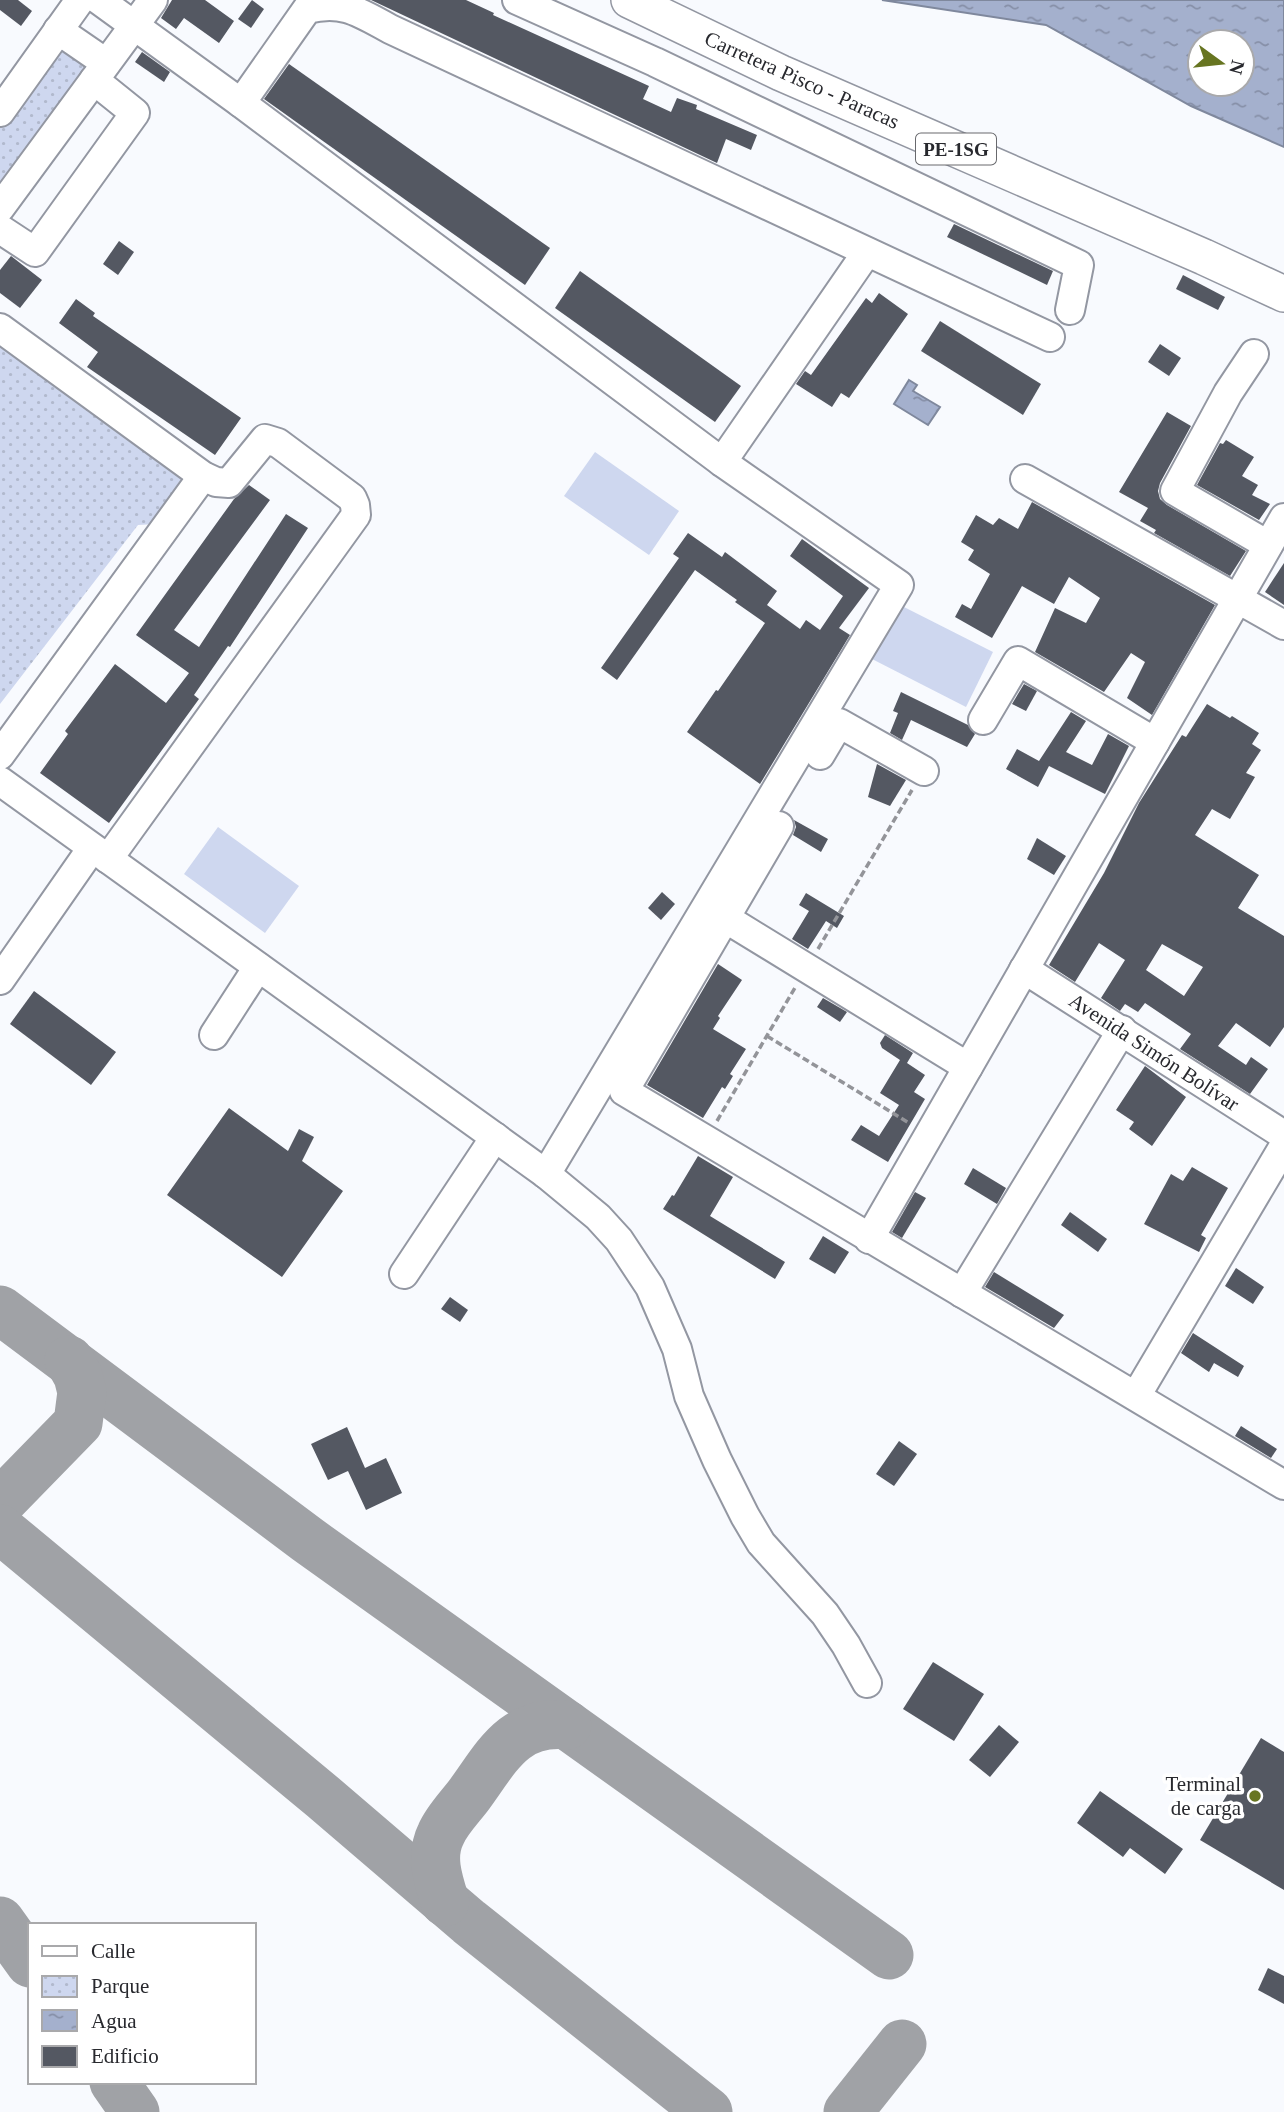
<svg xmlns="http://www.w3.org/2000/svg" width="1284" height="2112" font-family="Georgia,serif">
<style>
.grass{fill:#ced7ef}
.park{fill:url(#park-dots)}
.water{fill:url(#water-ripples);stroke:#7f889d;stroke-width:2;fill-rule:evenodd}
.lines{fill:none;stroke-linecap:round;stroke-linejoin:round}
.taxiway{stroke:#a0a2a6;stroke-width:49}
.building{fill:#545862;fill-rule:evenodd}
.minor-casing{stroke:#9397a2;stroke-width:32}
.major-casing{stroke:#9397a2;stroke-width:38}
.path{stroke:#939499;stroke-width:3.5;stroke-dasharray:7 3.5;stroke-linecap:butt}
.minor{stroke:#fff;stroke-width:28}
.major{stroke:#fff;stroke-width:35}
.poi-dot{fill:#677521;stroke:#fff;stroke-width:2.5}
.labels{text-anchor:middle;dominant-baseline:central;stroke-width:7;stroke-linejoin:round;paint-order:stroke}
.shield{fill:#fff;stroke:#68696d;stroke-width:2}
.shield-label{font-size:19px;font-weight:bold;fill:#28292e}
.street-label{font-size:21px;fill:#28292e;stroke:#fff}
.poi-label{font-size:21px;fill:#28292e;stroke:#fff;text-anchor:end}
</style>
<defs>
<pattern id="park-dots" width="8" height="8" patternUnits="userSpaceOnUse" patternTransform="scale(1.75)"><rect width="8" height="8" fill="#ced7ef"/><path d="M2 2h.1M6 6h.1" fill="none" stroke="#b1b9cd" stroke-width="1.8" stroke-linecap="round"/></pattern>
<pattern id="water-ripples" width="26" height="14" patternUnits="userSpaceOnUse" patternTransform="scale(1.75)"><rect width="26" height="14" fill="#a4b0cd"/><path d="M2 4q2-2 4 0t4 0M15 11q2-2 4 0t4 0" fill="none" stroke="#868fa7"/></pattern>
</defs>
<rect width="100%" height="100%" fill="#f8fafe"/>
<g class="grass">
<path d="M595,452L679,511L649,555L564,496Z"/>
<path d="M900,605L993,652L966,707L872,659Z"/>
<path d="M218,827L299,886L265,933L184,874Z"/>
</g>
<g class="park">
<path d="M59,46L85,63L86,76L0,197V126Z"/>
<path d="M0,343L182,477L155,524L138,525L0,704Z"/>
</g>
<g class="water">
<path d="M882,0H1284V147L1191,106L1046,25ZM1200,42H1242V84H1200Z"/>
<path d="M909,380L917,385L913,391L940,407L928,425L894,404Z"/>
</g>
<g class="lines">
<g class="taxiway">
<path d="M0,1310L308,1540L889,1955"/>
<path d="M0,1503L78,1423L82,1392L78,1376L69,1360"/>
<path d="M0,1529L323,1797L469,1922L708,2112"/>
<path d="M445,1902C438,1880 430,1856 441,1834C447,1820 460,1807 469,1795C497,1757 513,1720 567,1725"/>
<path d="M0,1921L30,1963"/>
<path d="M114,2082L135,2112"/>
<path d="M848,2112L902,2044"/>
</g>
</g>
<g class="building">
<path d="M0,0H18L32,11L21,26L0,10Z"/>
<path d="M172,0H205L234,21L219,43L184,18L176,29L161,18Z"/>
<path d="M252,0L264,9L251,28L238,19Z"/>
<path d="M371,0H466L494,13L493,15L649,86L643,99L671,112L677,98L697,105L696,109L757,135L751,150L726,139L717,163Z"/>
<path d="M142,52L170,72L164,82L135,62Z"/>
<path d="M289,64L550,248L525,285L264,99Z"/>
<path d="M954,224L1053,271L1047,285L947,237Z"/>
<path d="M119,241L134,252L118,275L103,264Z"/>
<path d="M11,256L42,280L20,308L0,293V270Z"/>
<path d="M580,271L741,386L715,422L555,308Z"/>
<path d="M1183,275L1225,297L1218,310L1176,289Z"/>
<path d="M879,293L908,314L849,398L841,393L832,407L796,384L805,371L811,375L866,298L872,303Z"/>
<path d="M76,299L95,313L93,316L241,418L215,455L87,367L98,352L59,323Z"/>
<path d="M940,321L1041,384L1023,415L921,351Z"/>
<path d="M1160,344L1181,358L1169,376L1148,362Z"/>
<path d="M1167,412L1191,426L1160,483L1158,491L1160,499L1167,505L1246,551L1230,576L1154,533L1156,530L1140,521L1148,508L1119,492Z"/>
<path d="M1226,440L1254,457L1242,476L1258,485L1252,495L1270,504L1259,520L1197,485L1220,443L1223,444Z"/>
<path d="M249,485L270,500L174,630L199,647L286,514L308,528L230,647L228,646L194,695L199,699L109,823L40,773L68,734L65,731L115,664L166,703L189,673L136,635L234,499Z"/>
<path d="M1032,502L1215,605L1152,715L1127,698L1145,662L1131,653L1104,692L1035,652L1055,608L1086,623L1100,598L1069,577L1054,604L1022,586L992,638L955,617L962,604L971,609L990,574L968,560L974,550L961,542L976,515L993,525L999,518L1018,529Z"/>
<path d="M688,533L722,557L725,552L777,591L767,605L800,629L806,620L820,630L843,596L790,556L802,539L869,588L839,628L850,635L760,784L687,732L716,690L718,691L765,623L735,602L737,600L695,570L617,680L601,668L679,558L673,554Z"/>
<path d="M1284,563V605L1265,592Z"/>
<path d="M1024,684L1037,691L1026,711L1012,704Z"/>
<path d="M901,692L968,725L975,734L967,747L911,720L902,740L890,733L898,713L893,711Z"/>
<path d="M1207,704L1230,718L1232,716L1259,733L1252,744L1261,750L1246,773L1255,777L1230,819L1212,809L1195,835L1259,875L1238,908L1284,936V1027L1270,1047L1236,1023L1218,1046L1246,1065L1251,1057L1268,1069L1250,1094L1180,1049L1191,1034L1145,1003L1138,1012L1125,1004L1120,1011L1101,998L1125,960L1099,943L1075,982L1049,965L1104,873L1139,803L1182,735L1186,737ZM1162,944L1203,967L1184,996L1146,970Z"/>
<path d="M1071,712L1086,721L1066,752L1092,765L1108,734L1129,746L1105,794L1049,766L1038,787L1006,769L1017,749L1039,761Z"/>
<path d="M877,764L906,780L890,806L868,797Z"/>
<path d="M794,820L828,839L821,852L793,835L796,827Z"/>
<path d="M1037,838L1066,856L1054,875L1027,859Z"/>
<path d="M662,892L675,904L661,920L648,908Z"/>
<path d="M806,893L844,916L837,928L826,921L808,949L792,939L809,911L799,905Z"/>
<path d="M718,964L742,980L718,1016L720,1018L713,1029L746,1049L730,1074L733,1076L725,1089L722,1087L703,1118L647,1085Z"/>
<path d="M34,991L116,1052L91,1085L10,1024Z"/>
<path d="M823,998L847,1012L840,1022L817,1007Z"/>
<path d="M885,1035L913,1053L907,1063L925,1075L914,1092L925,1099L888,1162L851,1140L861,1125L879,1136L899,1105L880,1093L900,1060L882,1048L880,1043Z"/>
<path d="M1145,1066L1186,1097L1152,1146L1129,1129L1134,1122L1116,1110Z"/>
<path d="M229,1108L288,1151L299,1129L314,1137L302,1161L343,1191L282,1277L167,1195Z"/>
<path d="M698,1156L733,1177L710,1216L785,1262L775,1279L663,1209L672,1195L674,1196Z"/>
<path d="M1192,1167L1228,1188L1201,1235L1206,1238L1199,1252L1144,1224L1171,1174L1183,1181Z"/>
<path d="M973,1168L1006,1188L997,1204L964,1184Z"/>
<path d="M915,1192L926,1198L902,1238L892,1232Z"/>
<path d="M1070,1212L1107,1239L1098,1252L1061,1225Z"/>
<path d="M823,1236L849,1252L835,1274L809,1259Z"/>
<path d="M1236,1268L1264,1287L1253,1304L1225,1286Z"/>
<path d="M994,1272L1064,1315L1054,1328L985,1287Z"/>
<path d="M450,1297L468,1310L460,1322L441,1309Z"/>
<path d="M1193,1333L1244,1366L1238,1377L1214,1363L1209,1372L1181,1353Z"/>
<path d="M1241,1426L1277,1449L1271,1458L1235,1436Z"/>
<path d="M347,1427L365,1468L386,1458L402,1493L366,1510L348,1471L328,1480L311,1444Z"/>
<path d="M899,1441L917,1454L894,1486L876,1474Z"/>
<path d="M933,1662L984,1694L954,1741L903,1709Z"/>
<path d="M999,1725L1019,1742L990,1777L969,1760Z"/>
<path d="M1261,1738L1284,1752V1890L1200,1840Z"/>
<path d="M1100,1791L1183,1849L1165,1874L1130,1848L1123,1857L1077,1823Z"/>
<path d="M1268,1968L1284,1976V2004L1258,1990Z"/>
</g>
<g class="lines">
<defs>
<g id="minor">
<path d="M99,0L241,103L722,462L899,585L546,1174"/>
<path d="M517,0L655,62L1079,265L1070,310"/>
<path d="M58,30L106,63"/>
<path d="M241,103L307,9C343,0 359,12 390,29L1050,337"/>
<path d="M0,112L80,0"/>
<path d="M0,208L153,0"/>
<path d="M0,229L35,252L135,113L94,80"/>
<path d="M0,328L203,476L216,482L229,483L265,439L278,443L352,498L355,505L356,515L108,859"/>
<path d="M1254,354L1228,393L1175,491L1268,545"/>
<path d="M722,462L867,252"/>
<path d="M1025,479L1284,625"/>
<path d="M983,720L1018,661L1155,742"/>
<path d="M0,755L203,476"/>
<path d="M820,755L839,723L924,771"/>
<path d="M0,781L546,1174L598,1217L619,1240L650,1287L677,1349L689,1396L717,1460L745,1516L761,1543L825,1614L846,1645L867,1683"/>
<path d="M779,826L624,1091L1284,1485"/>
<path d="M725,918L968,1067"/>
<path d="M1024,969L1284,1135"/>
<path d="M0,980L92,848"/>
<path d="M214,1035L258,967"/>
<path d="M869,1239L1284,518"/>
<path d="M404,1274L495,1137"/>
<path d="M962,1293L1122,1030"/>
<path d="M1136,1396L1284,1146"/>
</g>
<path id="major" d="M629,0L781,73L1204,257L1284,294"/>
</defs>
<use href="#minor" class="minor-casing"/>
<use href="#major" class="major-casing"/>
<g class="path">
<path d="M818,949L912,790"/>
<path d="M767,1036L909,1123"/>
<path d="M717,1121L796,986"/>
</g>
<use href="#minor" class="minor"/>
<use href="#major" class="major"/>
</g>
<circle class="poi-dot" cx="1255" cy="1796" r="7"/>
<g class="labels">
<rect class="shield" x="916" y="133.5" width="80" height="31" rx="5"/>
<g class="shield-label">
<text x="956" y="149">PE-1SG</text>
</g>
<g class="street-label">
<text transform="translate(802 80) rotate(24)">Carretera Pisco - Paracas</text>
<text transform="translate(1154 1052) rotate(33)">Avenida Simón Bolívar</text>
</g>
<g class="poi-label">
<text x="1241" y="1784">Terminal<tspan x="1241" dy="24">de carga</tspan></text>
</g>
</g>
<rect x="28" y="1923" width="228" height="161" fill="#ffffff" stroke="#a9a9ab" stroke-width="2"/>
<rect x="42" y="1946" width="35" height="10" fill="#ffffff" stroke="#a9a9ab" stroke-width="2"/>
<text x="91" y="1958" font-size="21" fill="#28292e">Calle</text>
<rect x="42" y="1976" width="35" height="21" fill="url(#park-dots)" stroke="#a9a9ab" stroke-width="2"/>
<text x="91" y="1993" font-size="21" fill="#28292e">Parque</text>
<rect x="42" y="2010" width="35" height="21" fill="url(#water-ripples)" stroke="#a9a9ab" stroke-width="2"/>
<text x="91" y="2028" font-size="21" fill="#28292e">Agua</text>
<rect x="42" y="2046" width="35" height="21" fill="#545862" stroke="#a9a9ab" stroke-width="2"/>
<text x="91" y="2063" font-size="21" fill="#28292e">Edificio</text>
<g transform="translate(1221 63) rotate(105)"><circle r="33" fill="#ffffff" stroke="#a9a9ab" stroke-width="2"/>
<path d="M0-5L12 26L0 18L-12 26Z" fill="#677521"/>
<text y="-10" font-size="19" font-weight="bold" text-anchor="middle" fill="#28292e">N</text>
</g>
</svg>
